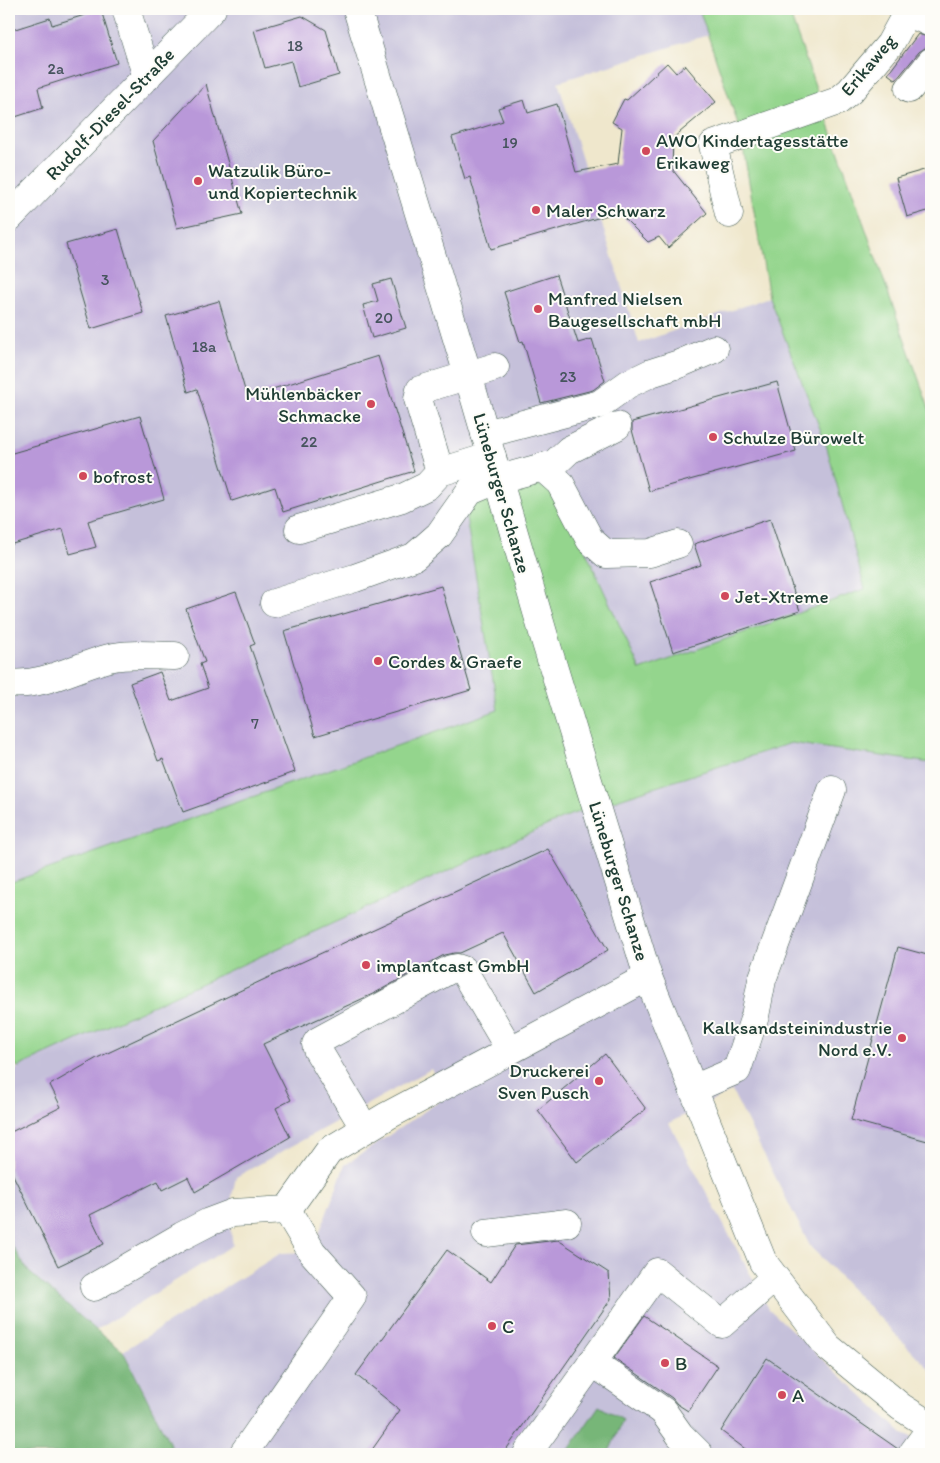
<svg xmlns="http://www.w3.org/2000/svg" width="940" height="1463" font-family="Itim,sans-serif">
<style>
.industrial{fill:#c5c0da}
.green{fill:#94d58d;stroke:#5a8960}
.forest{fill:#77b678;stroke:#4b7a56}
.building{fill:#b998d9}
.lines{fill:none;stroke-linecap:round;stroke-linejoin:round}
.minor-casing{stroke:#3e564b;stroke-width:29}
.minor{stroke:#fff;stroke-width:28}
.poi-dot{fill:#d1495b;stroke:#fdfcf7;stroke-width:2}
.labels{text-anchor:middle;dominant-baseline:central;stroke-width:4;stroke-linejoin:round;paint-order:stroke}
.number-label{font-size:16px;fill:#46545d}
.street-label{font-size:19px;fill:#1f3d34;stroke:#fdfcf7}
.poi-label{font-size:19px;fill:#1f3d34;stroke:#fdfcf7;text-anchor:start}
</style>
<rect width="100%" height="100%" fill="#fdfcf7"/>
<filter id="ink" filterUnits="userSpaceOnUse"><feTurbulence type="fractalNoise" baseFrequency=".02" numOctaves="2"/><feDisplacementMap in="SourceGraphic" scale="10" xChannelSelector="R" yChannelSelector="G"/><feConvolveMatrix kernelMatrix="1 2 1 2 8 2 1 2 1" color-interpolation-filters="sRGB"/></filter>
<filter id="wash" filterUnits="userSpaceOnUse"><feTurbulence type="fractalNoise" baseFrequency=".0096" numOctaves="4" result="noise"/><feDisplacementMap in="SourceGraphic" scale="20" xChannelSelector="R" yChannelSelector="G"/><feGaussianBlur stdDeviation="1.12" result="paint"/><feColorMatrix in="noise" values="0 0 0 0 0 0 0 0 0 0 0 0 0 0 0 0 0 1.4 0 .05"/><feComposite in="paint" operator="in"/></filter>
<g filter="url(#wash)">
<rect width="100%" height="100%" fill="#efe7cc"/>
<g class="industrial">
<path d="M9,9H699L708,35L558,82L639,343L769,297L826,444L865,589L640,670L560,495L466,517L498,710L9,883Z"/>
<path d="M791,743L931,763V1371L810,1246L732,1091L669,1123L769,1309L903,1434L931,1446V1454H175L123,1351L281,1253L312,1252L345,1165L447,1096L431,1069L236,1177L228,1215L233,1245L96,1330L29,1272L9,1241V1080L18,1067L571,815Z"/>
</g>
<path class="green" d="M699,9H788L931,414V763L791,743L570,815L18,1067L9,1060V883L498,710L466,517L479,496L537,484L560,495L640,670L865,589L826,444L769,297L740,130Z"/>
<g class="forest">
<path d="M9,1241L29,1272L96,1330L123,1351L175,1454H9Z"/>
<path d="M599,1406L623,1420L608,1454H566Z"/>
</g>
<g id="blocks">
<g class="building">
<path d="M101,10L117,63L38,88L43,108L9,119V31L50,18L52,25Z"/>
<path d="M302,16L326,30L339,75L298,87L291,61L265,68L254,30Z"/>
<path d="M918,34L931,38V47L925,48L919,52L896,80L888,74Z"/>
<path d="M667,63L676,73L685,65L716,102L673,138L672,169L707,213L668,248L659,237L648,242L618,212L491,249L470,177L465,179L452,137L503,121L498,108L524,100L528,113L557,104L576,172L618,164L622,128L612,122L624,99L627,100Z"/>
<path d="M206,84L242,214L177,228L153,141Z"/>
<path d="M931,168V210L907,217L896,178Z"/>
<path d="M118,229L143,313L91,329L66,244Z"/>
<path d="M556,275L578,343L592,339L605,381L593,390L541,403L523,341L520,342L504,292Z"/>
<path d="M391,279L406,328L372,338L363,305L378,301L373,284Z"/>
<path d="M219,301L247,397L378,356L414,471L283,512L275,487L232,501L197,389L188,392L166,316Z"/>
<path d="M777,382L796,451L649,491L632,430V422Z"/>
<path d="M140,416L164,499L88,521L96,547L70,554L63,529L9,545V454Z"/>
<path d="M770,519L800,611L673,652L650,582L701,565L694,544Z"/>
<path d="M441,586L471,690L315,736L284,631Z"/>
<path d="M236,592L255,644L250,646L295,772L183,812L163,759L158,761L130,683L160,672L171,701L208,688L200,664L205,662L186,609Z"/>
<path d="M548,849L608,950L536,992L503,933L460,953H454L444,955L375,993L263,1044L291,1100L276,1108L290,1137L195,1192L188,1177L162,1190L158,1181L90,1215L104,1244L58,1266L9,1167V1133L61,1107L50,1085L97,1058L265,979Z"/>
<path d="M898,947L931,956V1142L851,1120Z"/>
<path d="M605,1054L646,1109L577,1162L538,1110Z"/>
<path d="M558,1240L609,1273L611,1299L503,1454H369L400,1410L356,1375L447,1250L491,1282L515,1245Z"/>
<path d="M644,1316L718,1366L688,1411L677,1404L672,1398L614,1358Z"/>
<path d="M767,1358L898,1449L897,1454H752L721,1431Z"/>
</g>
</g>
</g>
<g filter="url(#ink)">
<use href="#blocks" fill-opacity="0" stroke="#3e564b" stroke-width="1"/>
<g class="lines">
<defs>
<g id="minor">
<path d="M126,9L147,77"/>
<path d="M357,9L468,375L546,643L648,977L763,1262L828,1347L901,1407L931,1426"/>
<path d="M907,12L931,23"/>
<path d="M909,89L931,62"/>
<path d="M729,214L713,145L838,101L850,91L890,44L909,9"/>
<path d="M9,218L212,9"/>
<path d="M485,434L600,404L628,384L651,373L679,364L714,349"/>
<path d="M542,467L560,483L590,540L606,554L650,553L678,544"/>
<path d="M440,472L418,399L420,390L495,367"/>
<path d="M299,529L402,498L427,486L440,472L492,456"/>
<path d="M274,603L355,578L414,557L439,535L470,491L499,479L554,464L569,450L617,426"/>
<path d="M9,683C43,687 77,666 109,658C129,653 155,656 175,656"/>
<path d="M693,1089L737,1070L755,1016L762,980L832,790"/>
<path d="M365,1129L317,1049L316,1044L318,1041L451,969L457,968L463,970L510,1050"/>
<path d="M287,1210L329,1151L387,1116L648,977"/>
<path d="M486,1233L567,1223"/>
<path d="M94,1287L182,1236L209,1222L233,1213L287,1210"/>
<path d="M592,1362L663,1411L680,1435L699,1454"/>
<path d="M243,1454L352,1297L312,1252L287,1210"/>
<path d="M527,1454L657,1272L722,1324L774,1278"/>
<path d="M912,1454L931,1428"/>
</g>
</defs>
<use href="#minor" class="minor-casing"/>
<use href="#minor" class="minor"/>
</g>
</g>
<g class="poi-dot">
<circle cx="646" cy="151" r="5"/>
<circle cx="198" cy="181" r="5"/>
<circle cx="536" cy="210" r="5"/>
<circle cx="538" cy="309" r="5"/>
<circle cx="371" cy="404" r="5"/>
<circle cx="713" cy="437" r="5"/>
<circle cx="83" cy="476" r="5"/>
<circle cx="725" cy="596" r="5"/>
<circle cx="378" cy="661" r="5"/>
<circle cx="366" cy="965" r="5"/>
<circle cx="902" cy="1038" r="5"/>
<circle cx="599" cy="1081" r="5"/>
<circle cx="492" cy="1326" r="5"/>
<circle cx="665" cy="1363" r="5"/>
<circle cx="782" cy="1395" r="5"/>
</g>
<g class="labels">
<g class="number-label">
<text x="295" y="45">18</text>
<text x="56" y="68">2a</text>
<text x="510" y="142">19</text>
<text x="105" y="279">3</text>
<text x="384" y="317">20</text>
<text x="204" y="346">18a</text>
<text x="568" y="376">23</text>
<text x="309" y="441">22</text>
<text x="255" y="723">7</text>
</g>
<g class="street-label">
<text transform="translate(868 65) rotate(-50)">Erikaweg</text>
<text transform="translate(110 114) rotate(-46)">Rudolf-Diesel-Straße</text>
<text transform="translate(502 493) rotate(74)">Lüneburger Schanze</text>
<text transform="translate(619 881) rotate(73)">Lüneburger Schanze</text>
</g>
<g class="poi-label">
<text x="656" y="140">AWO Kindertagesstätte<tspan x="656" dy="22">Erikaweg</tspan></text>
<text x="208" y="170">Watzulik Büro-<tspan x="208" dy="22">und Kopiertechnik</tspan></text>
<text x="546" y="210">Maler Schwarz</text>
<text x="548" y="298">Manfred Nielsen<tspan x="548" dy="22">Baugesellschaft mbH</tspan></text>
<text x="361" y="393" text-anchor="end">Mühlenbäcker<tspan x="361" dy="22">Schmacke</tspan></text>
<text x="723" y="437">Schulze Bürowelt</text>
<text x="93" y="476">bofrost</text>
<text x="735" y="596">Jet-Xtreme</text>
<text x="388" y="661">Cordes &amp; Graefe</text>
<text x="376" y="965">implantcast GmbH</text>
<text x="892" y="1027" text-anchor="end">Kalksandsteinindustrie<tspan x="892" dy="22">Nord e.V.</tspan></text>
<text x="589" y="1070" text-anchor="end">Druckerei<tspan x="589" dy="22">Sven Pusch</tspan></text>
<text x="502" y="1326">C</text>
<text x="675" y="1363">B</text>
<text x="792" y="1395">A</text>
</g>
</g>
<rect width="940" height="1463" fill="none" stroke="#fdfcf7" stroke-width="30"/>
</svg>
